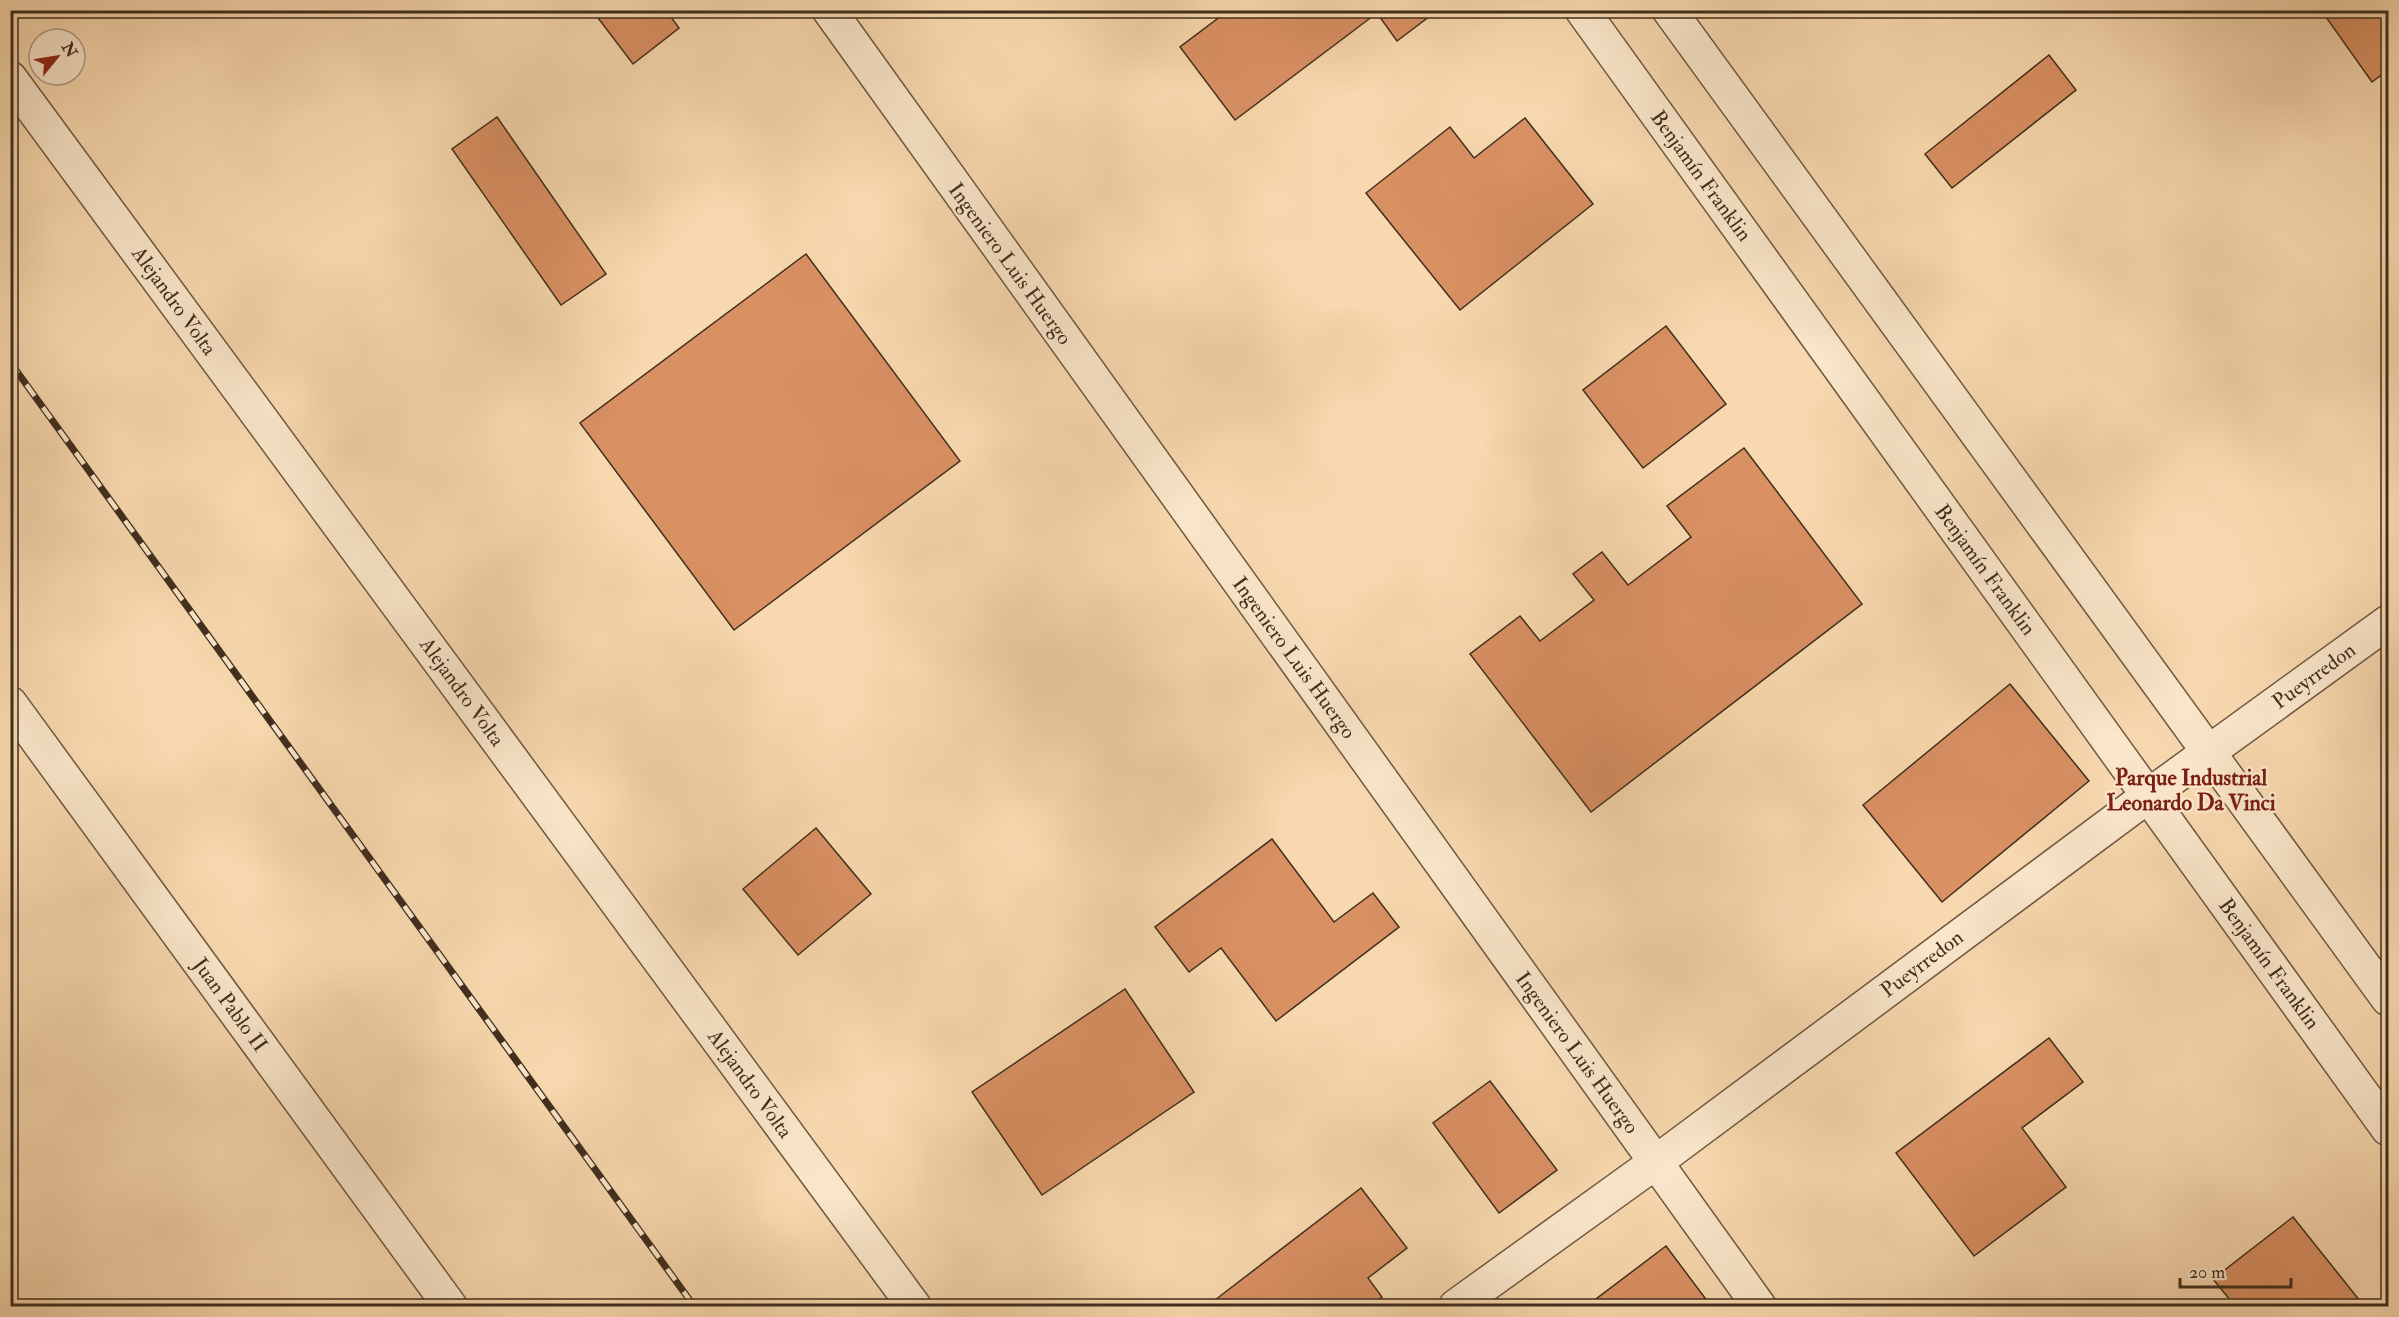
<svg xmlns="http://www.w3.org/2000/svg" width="2399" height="1317" font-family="'IM FELL Double Pica',serif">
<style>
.building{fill:#d99063;stroke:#402e1e;stroke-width:1.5}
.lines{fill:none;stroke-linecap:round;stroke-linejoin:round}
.minor-casing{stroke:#6e5842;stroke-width:36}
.minor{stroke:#fae6ca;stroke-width:33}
.rail-casing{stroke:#402e1e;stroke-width:7}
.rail{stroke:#fae6ca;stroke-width:4.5;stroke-dasharray:14;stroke-linecap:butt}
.labels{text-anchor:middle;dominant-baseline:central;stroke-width:5;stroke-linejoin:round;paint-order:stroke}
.street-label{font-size:21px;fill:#402e1e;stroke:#fae6ca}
.neighbourhood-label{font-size:22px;font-weight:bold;fill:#7a1f14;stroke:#fae6ca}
</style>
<rect width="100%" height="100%" fill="#f8d8ae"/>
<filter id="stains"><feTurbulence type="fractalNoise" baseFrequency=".00333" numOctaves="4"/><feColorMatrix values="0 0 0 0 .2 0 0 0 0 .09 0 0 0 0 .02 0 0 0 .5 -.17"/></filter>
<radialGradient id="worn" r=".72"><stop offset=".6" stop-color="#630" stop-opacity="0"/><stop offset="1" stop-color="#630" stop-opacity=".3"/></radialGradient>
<g class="building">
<path d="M592,10H666L679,28L633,64Z"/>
<path d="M1229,10H1438L1397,41L1377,13L1235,120L1180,47Z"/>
<path d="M2321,10H2388V70L2372,82Z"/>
<path d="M2049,55L2076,90L1952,188L1925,154Z"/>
<path d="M497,117L606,274L561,305L452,149Z"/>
<path d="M1525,118L1593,204L1460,310L1366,193L1450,127L1474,158Z"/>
<path d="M806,254L960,461L734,630L580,423Z"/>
<path d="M1666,326L1726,404L1643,468L1583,390Z"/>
<path d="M1744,448L1862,604L1591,812L1470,654L1520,616L1540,641L1594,600L1573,574L1602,552L1628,585L1691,537L1667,506Z"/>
<path d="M2010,684L2089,781L1942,902L1863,805Z"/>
<path d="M816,828L871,894L798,955L743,889Z"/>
<path d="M1272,839L1334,922L1373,893L1399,927L1276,1021L1221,948L1189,972L1155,927Z"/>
<path d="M1125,989L1194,1092L1042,1195L972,1092Z"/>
<path d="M2049,1038L2083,1082L2022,1128L2066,1187L1974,1256L1896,1153Z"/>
<path d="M1490,1081L1557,1170L1499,1213L1433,1123Z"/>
<path d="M1361,1188L1407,1248L1368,1278L1382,1297L1369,1306H1220L1215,1300Z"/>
<path d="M2293,1217L2364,1306H2235L2213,1279Z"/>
<path d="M1666,1246L1711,1306H1601L1596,1299Z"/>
</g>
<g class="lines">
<defs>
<g id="minor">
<path d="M829,10L1759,1306"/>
<path d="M1582,10L2388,1129"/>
<path d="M1669,10L2388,999"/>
<path d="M10,78L914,1306"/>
<path d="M10,703L450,1306"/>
<path d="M1456,1306L1656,1162L2148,796L2388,622"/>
</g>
</defs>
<use href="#minor" class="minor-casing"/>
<use href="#minor" class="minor"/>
<defs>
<path id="rail" d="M10,362L694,1306"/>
</defs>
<use href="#rail" class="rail-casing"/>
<use href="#rail" class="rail"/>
</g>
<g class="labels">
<g class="street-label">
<text transform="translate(1701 176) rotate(54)">Benjamín Franklin</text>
<text transform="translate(1010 264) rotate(54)">Ingeniero Luis Huergo</text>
<text transform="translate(174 301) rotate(54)">Alejandro Volta</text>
<text transform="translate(1985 570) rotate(54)">Benjamín Franklin</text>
<text transform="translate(1294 658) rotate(54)">Ingeniero Luis Huergo</text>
<text transform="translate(2314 676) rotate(-36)">Pueyrredon</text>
<text transform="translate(462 692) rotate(54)">Alejandro Volta</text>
<text transform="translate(1922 964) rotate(-37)">Pueyrredon</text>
<text transform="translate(2269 964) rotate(54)">Benjamín Franklin</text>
<text transform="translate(230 1005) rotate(54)">Juan Pablo II</text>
<text transform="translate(1577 1053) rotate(54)">Ingeniero Luis Huergo</text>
<text transform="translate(750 1084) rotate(54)">Alejandro Volta</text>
</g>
<g class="neighbourhood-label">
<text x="2191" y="778">Parque Industrial<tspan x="2191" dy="25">Leonardo Da Vinci</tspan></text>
</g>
</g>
<rect width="2399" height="1317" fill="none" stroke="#f8d8ae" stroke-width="36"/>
<rect x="12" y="12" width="2375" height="1293" fill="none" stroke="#402e1e" stroke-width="3"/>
<rect x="18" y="18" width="2363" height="1281" fill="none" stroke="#402e1e" stroke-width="1.5"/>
<g transform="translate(57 57) rotate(60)"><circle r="28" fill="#fae6ca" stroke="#b09c85" stroke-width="1.5"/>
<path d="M0-4.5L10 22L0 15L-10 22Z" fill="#8f2418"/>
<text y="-9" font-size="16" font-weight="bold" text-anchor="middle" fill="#402e1e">N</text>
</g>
<path d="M2180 1278v9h111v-9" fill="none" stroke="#402e1e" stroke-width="3"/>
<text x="2189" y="1278" font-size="18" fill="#402e1e" stroke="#fae6ca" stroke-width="4.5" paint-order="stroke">20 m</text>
<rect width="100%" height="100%" filter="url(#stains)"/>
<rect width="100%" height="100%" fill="url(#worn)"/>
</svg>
